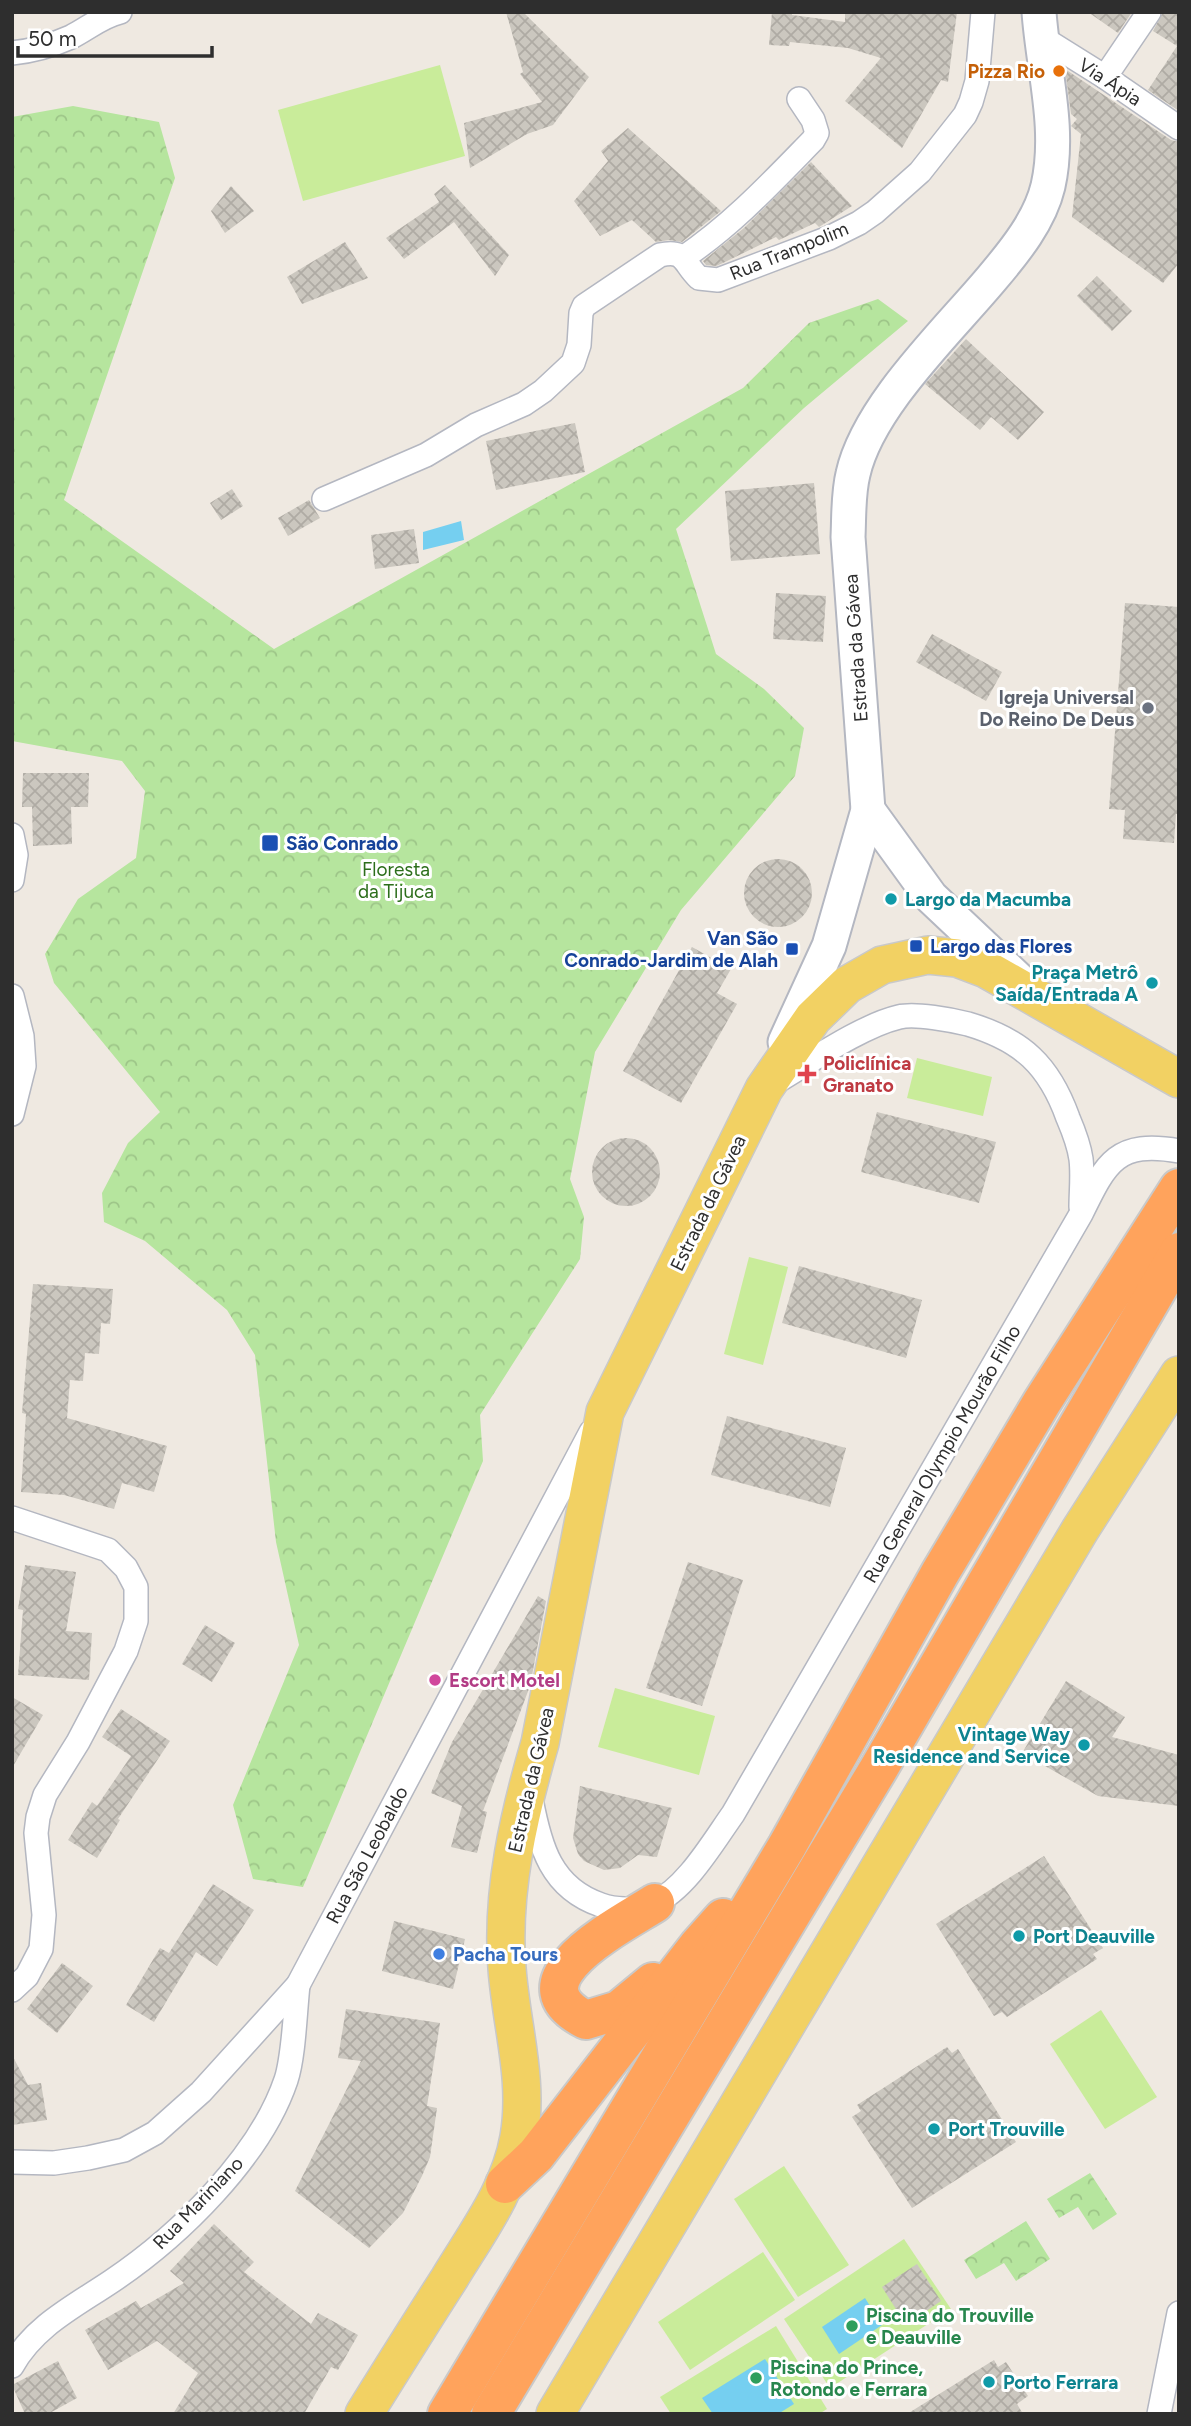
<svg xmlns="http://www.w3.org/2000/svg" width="1191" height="2426" font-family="Figtree,sans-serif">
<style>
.forest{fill:url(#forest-crowns)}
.pitch{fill:#c9ec9a}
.water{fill:#75cff0}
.building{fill:url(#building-cross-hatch)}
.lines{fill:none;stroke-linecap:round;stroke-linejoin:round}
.street-casing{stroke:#b4b7c1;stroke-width:26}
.secondary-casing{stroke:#b4b7c1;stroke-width:37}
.primary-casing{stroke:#c9c9c9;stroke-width:40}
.highway-casing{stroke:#c9c9c9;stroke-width:42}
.street{stroke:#fff;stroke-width:23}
.secondary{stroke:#fff;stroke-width:33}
.primary{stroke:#f2d163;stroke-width:37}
.highway{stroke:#ffa35c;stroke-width:38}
.food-dot{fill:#e8710a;stroke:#fff;stroke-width:2.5}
.worship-dot{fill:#6b7280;stroke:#fff;stroke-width:2.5}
.transit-dot{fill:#1a4fb4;stroke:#fff;stroke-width:2.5}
.culture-dot{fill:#0f9aa8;stroke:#fff;stroke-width:2.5}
.health-dot{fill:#e0444e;stroke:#fff;stroke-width:2.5}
.hotel-dot{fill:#d1479c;stroke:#fff;stroke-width:2.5}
.shop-dot{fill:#3f7fe0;stroke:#fff;stroke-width:2.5}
.leisure-dot{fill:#2e9e5b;stroke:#fff;stroke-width:2.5}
.labels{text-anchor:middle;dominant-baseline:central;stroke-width:6;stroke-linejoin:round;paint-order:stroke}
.food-label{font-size:19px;font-weight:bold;fill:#c56008;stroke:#fff;text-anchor:end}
.street-label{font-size:19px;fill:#2e2e2e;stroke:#fff}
.worship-label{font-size:19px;font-weight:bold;fill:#5b616d;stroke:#fff;text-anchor:end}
.transit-label{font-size:19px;font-weight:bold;fill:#164399;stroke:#fff;text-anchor:start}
.park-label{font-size:19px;fill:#2c6e1b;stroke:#fff}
.culture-label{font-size:19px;font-weight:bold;fill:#0d838f;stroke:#fff;text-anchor:start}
.health-label{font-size:19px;font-weight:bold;fill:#be3a42;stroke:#fff;text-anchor:start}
.hotel-label{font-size:19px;font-weight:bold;fill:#b23c85;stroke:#fff;text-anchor:start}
.shop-label{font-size:19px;font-weight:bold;fill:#366cbe;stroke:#fff;text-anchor:start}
.leisure-label{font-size:19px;font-weight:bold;fill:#27864d;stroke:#fff;text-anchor:start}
</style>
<defs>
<pattern id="forest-crowns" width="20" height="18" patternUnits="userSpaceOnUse" patternTransform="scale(1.75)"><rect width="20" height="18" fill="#b6e59e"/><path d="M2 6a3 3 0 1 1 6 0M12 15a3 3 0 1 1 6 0" fill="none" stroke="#9dc588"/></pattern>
<pattern id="building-cross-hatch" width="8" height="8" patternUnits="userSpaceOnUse" patternTransform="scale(1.75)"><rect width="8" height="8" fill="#cbc7bf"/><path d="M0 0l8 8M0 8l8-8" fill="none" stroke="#afaba4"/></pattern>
</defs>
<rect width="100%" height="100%" fill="#efe9e1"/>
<g class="forest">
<path d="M73,106L159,122L175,178L64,500L274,649L743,388L809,323L878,299L908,321L804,408L676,529L716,654L764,689L804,728L795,776L681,910L595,1052L570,1179L584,1217L580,1259L480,1415L483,1461L303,1887L253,1879L233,1805L299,1645L276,1542L255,1355L227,1310L145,1241L104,1222L102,1193L128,1143L160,1112L54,983L45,954L78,899L136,858L145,791L122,761L12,741V117Z"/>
<path d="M1090,2173L1117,2214L1093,2230L1078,2207L1059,2218L1047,2199Z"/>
<path d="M1026,2221L1050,2259L1016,2281L1004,2263L976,2279L964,2260Z"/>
</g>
<g class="pitch">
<path d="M440,65L465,156L303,201L278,110Z"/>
<path d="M917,1058L992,1077L983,1116L907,1098Z"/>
<path d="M749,1257L788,1267L763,1365L724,1354Z"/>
<path d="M615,1688L715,1716L699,1775L598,1747Z"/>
<path d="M1101,2010L1157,2097L1105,2129L1050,2044Z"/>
<path d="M784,2166L849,2265L798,2297L734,2199Z"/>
<path d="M904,2239L951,2309L830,2388L784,2319Z"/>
<path d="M763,2252L795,2300L690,2370L658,2322Z"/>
<path d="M776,2326L827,2409L819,2414H671L660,2397Z"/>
</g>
<g class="water">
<path d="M461,521L464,540L423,550V532Z"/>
<path d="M865,2298L882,2325L839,2354L822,2327Z"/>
<path d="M765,2359L794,2404L778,2414H713L702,2398Z"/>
</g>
<g class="building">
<path d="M506,12H523L589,77L553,125L527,134L470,168L464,123L542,102L520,74L523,72Z"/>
<path d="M772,12H792V15L845,22V12H957L948,82L941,80L902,148L845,101L881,58L848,48L790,42L789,46L769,45Z"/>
<path d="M1088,12H1132L1118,33Z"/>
<path d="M1163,12H1179V111L1148,90L1177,46L1153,31Z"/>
<path d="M1065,69L1171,140L1179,142V263L1163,283L1072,217L1081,134L1071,126L1077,119L1071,114Z"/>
<path d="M628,128L721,211L682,242L669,240L656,242L632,220L600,236L574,201L608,161L601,151Z"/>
<path d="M811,162L852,206L819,227L815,223L779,240L776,237L723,263L716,266L706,265L703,261L744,228Z"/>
<path d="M445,185L509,255L495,276L454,222L404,259L386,238L439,202L434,194Z"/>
<path d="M231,186L254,211L225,233L211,211Z"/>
<path d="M345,242L368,278L302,304L287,277Z"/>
<path d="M1097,276L1132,311L1112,331L1077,296Z"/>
<path d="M966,339L1044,412L1018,440L991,417L980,430L925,384Z"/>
<path d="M575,423L585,472L496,490L486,441Z"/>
<path d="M814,483L820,554L731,561L725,491Z"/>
<path d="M232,489L243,506L221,520L210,503Z"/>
<path d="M309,500L320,518L288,536L278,518Z"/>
<path d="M414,529L419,563L375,569L371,535Z"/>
<path d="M776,593L826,596L823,642L773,639Z"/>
<path d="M1125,603L1179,607V814H1176L1174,843L1123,839L1125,810L1109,809Z"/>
<path d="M932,634L1002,672L986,701L916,662Z"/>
<path d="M23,773H89L88,807H71L72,844L33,846L32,807H22Z"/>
<circle cx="778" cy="893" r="34"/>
<path d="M692,947L731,969L717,993L737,1004L681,1103L623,1071Z"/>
<path d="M877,1112L996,1142L979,1203L861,1172Z"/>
<circle cx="626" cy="1172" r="34"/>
<path d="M799,1266L922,1300L906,1358L782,1323Z"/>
<path d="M33,1284L113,1289L110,1324L101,1323L99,1354L85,1353L83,1381L70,1380L67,1418L167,1446L154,1492L122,1483L114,1509L64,1495L21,1492L26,1414L22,1413Z"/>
<path d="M727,1416L846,1448L830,1507L711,1475Z"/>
<path d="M688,1562L743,1580L702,1706L646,1688Z"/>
<path d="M25,1565L76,1572L66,1631L92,1633L89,1680L18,1675L23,1610L18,1609Z"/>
<path d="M538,1596L546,1601L530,1686L483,1811L487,1812L477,1853L451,1847L462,1806L431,1793L452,1742Z"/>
<path d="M205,1625L235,1643L212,1682L182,1664Z"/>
<path d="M1066,1681L1125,1717L1112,1737L1179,1755V1806L1098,1796L1022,1753Z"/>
<path d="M12,1697L43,1715L12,1768Z"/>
<path d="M121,1709L170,1741L118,1819L120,1820L97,1858L68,1840L92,1802L97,1806L131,1756L102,1737Z"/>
<path d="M580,1786L672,1808L657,1857L638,1855L620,1868L604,1870L584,1861L578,1854L573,1838Z"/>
<path d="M1044,1856L1103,1948L1093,1954L1097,1959L1007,2017L1002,2012L994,2016L936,1924Z"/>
<path d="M213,1884L254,1910L217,1966L196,1952L154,2022L126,2005L160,1948L169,1953Z"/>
<path d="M394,1921L465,1939L453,1989L382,1971Z"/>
<path d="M62,1963L93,1986L57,2033L27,2009Z"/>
<path d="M346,2009L440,2023L427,2106L437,2108L430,2157L422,2176L403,2213L369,2248L295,2191L361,2061L338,2058Z"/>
<path d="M947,2047L952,2053L958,2049L1016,2142L912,2208L852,2117L861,2111L857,2105Z"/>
<path d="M12,2055L28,2085L41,2083L47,2120L12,2125Z"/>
<path d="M214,2224L254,2262L244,2272L311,2324L318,2313L358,2335L338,2370L331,2367L304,2414H173L198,2373L157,2341L108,2370L85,2330L136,2301L141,2308L184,2283L170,2271Z"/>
<path d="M917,2264L941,2301L906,2325L882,2287Z"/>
<path d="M994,2360L998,2367L1006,2362L1028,2396L1017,2404L1023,2414H907Z"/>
<path d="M58,2361L77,2398L48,2414H25L12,2385Z"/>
</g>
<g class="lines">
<defs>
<g id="street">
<path d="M1041,37L1105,77L1179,128"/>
<path d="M12,53C32,51 53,45 71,37C87,29 102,16 120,12"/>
<path d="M1105,77L1149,12"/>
<path d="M683,258C733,224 771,183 813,140L817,133L813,120L799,99"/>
<path d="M324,499L426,455L476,425L524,404L543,391L573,363L579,345L581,313L584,306L660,255C686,249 683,263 699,278L718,280L829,238L859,223L875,212L920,172L965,115L971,102L977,81L983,12"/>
<path d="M12,835L16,855L12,880"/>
<path d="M12,996L22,1036L24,1066L12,1114"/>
<path d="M776,1082C810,1062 861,1026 899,1017C915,1013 952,1020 968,1024C1022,1040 1049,1065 1068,1118C1074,1132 1079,1145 1081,1159C1083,1175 1081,1192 1081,1207"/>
<path d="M12,1518L108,1550L126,1568L136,1587V1621L126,1651L78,1742L45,1795L38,1817L36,1833L44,1915L41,1949L27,1976L12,1990"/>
<path d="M531,1799C540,1847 551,1888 601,1905C618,1911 638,1910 654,1903C686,1889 713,1842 733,1814L1081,1214C1106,1163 1116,1140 1179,1151"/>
<path d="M12,2162L54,2163L88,2158L124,2150L155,2133L201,2092L298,1985L591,1432"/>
<path d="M12,2366C34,2326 75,2306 112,2281C179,2236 260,2157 286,2080C294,2056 295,2011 298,1985"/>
<path d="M1159,2414L1179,2313"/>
</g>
<g id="secondary">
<path d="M868,810L931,897L1020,981"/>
<path d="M785,1042L829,946L868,810L848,537C849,516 848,494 853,474C868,406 949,330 993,277C1015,251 1040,220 1048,186C1061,129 1043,69 1039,12"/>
</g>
<g id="primary">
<path d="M364,2414C392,2369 420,2324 449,2279C476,2234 510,2190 519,2137C529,2079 511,2025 507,1968C501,1892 519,1815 540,1743L605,1412L764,1089L813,1018L847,985L882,965L928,955L957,958L986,969L1179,1079"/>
<path d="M555,2414L1080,1530L1179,1375"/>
</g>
<g id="highway">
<path d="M653,1982L619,2010L586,2020C508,1981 621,1925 655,1903"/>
<path d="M505,2184L536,2155L698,1946L723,1918"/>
<path d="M447,2414L787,1846L940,1573L1042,1402L1179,1188"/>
<path d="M491,2414L879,1768L1179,1252"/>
</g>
</defs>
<use href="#street" class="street-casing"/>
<use href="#secondary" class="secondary-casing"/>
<use href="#primary" class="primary-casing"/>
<use href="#highway" class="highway-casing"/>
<use href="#street" class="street"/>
<use href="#secondary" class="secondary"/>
<use href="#primary" class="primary"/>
<use href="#highway" class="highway"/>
</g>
<circle class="food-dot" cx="1059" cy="71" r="7"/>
<circle class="worship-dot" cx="1148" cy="708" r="7"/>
<g class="transit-dot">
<rect x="261" y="834" width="18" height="18" rx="3.5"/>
<rect x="909" y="939" width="14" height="14" rx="3.5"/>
<rect x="785" y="942" width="14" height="14" rx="3.5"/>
</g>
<g class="culture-dot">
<circle cx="891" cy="899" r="7"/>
<circle cx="1152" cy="983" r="7"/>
<circle cx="1084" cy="1745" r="7"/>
<circle cx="1019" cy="1936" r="7"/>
<circle cx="934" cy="2129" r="7"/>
<circle cx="989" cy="2382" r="7"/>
</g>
<path class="health-dot" d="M803.5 1063.5h7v7h7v7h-7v7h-7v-7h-7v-7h7z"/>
<circle class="hotel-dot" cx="435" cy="1680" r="7"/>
<circle class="shop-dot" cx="439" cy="1954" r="7"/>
<g class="leisure-dot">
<circle cx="852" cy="2326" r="7"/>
<circle cx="756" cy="2378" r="7"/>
</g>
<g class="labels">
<g class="food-label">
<text x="1045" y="71">Pizza Rio</text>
</g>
<g class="street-label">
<text transform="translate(1110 82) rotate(33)">Via Ápia</text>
<text transform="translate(789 251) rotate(-22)">Rua Trampolim</text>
<text transform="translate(856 648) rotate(-94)">Estrada da Gávea</text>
<text transform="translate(708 1203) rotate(-64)">Estrada da Gávea</text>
<text transform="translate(942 1454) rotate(-60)">Rua General Olympio Mourão Filho</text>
<text transform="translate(531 1780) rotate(-77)">Estrada da Gávea</text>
<text transform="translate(367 1855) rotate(-62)">Rua São Leobaldo</text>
<text transform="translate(198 2203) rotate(-46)">Rua Mariniano</text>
</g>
<g class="worship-label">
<text x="1134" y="697">Igreja Universal<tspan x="1134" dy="22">Do Reino De Deus</tspan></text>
</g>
<g class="transit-label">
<text x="286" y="843">São Conrado</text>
<text x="778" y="938" text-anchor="end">Van São<tspan x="778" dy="22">Conrado-Jardim de Alah</tspan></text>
<text x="930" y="946">Largo das Flores</text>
</g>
<g class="park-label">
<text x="396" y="869">Floresta<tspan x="396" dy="22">da Tijuca</tspan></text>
</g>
<g class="culture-label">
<text x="905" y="899">Largo da Macumba</text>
<text x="1138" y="972" text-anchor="end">Praça Metrô<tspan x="1138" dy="22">Saída/Entrada A</tspan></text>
<text x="1070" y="1734" text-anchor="end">Vintage Way<tspan x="1070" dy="22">Residence and Service</tspan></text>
<text x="1033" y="1936">Port Deauville</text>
<text x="948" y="2129">Port Trouville</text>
<text x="1003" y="2382">Porto Ferrara</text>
</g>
<g class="health-label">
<text x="823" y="1063">Policlínica<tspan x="823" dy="22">Granato</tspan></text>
</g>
<g class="hotel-label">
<text x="449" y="1680">Escort Motel</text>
</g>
<g class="shop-label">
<text x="453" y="1954">Pacha Tours</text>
</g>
<g class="leisure-label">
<text x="866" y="2315">Piscina do Trouville<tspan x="866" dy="22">e Deauville</tspan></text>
<text x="770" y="2367">Piscina do Prince,<tspan x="770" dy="22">Rotondo e Ferrara</tspan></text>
</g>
</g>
<rect width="1191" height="2426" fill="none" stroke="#2e2e2e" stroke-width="28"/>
<path d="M18 46v10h194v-10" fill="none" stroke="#2e2e2e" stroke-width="3.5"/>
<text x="28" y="46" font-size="21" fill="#2e2e2e" stroke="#ffffff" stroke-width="5" paint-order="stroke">50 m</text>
</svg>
